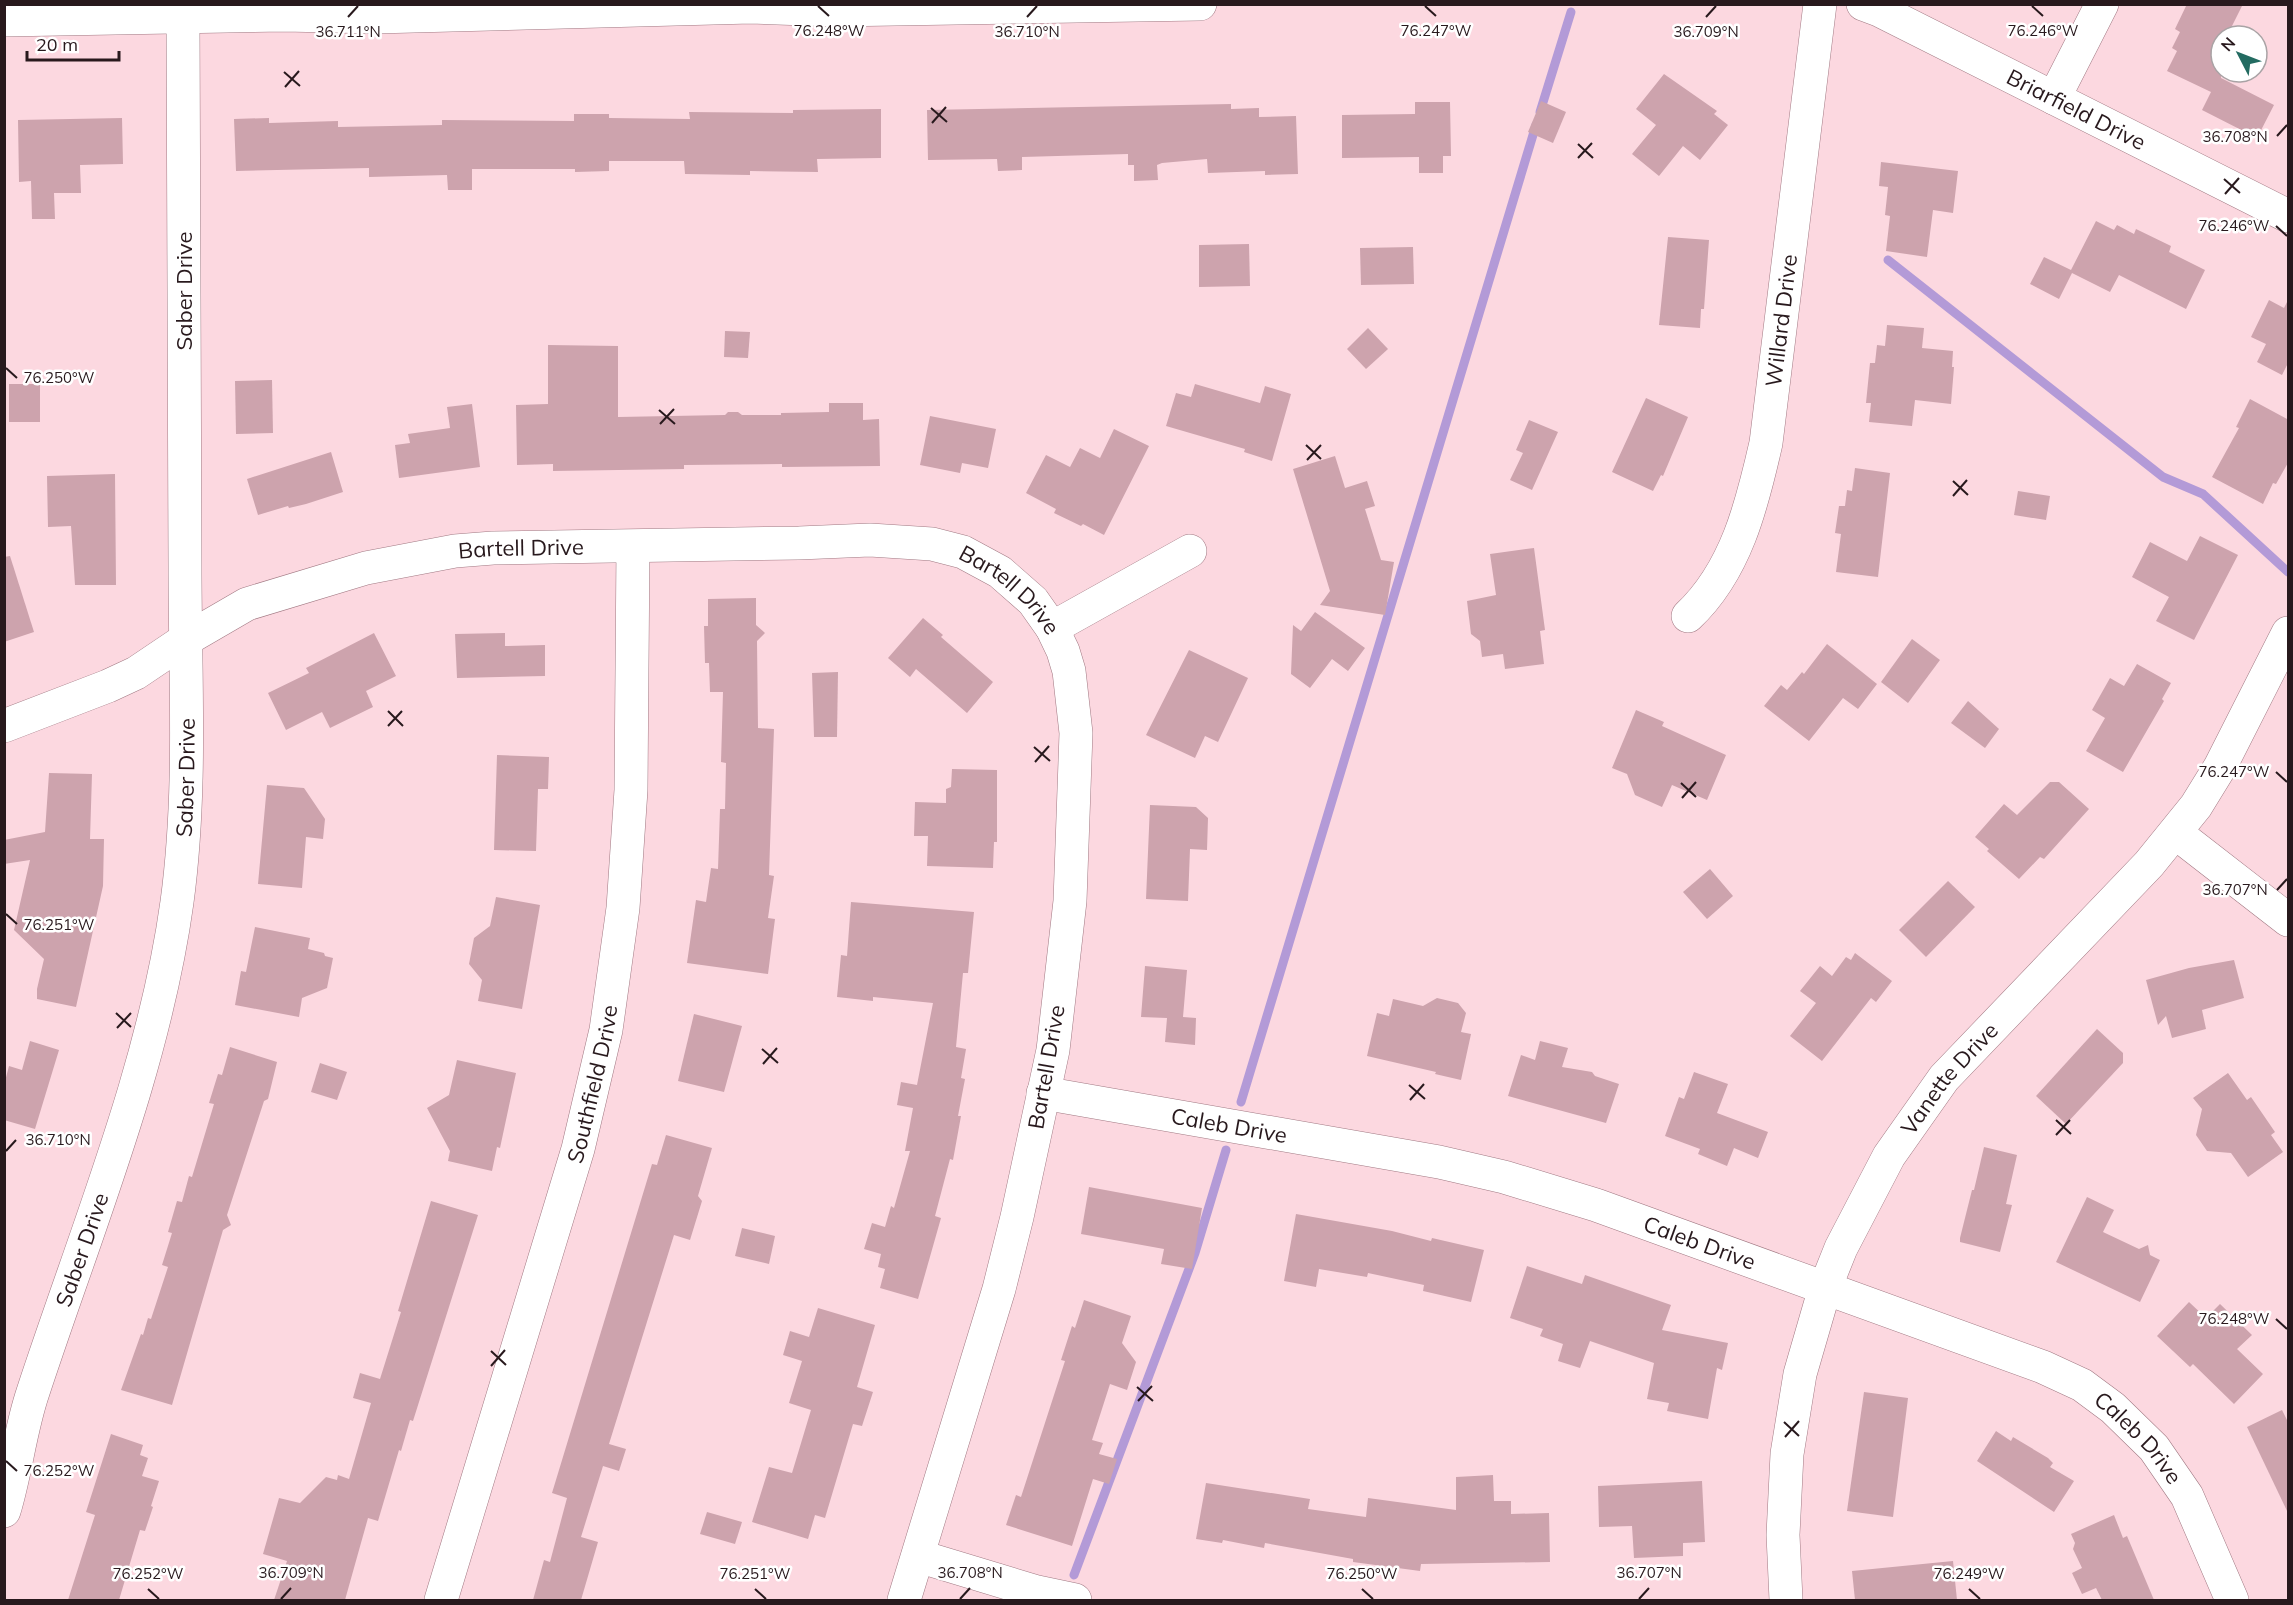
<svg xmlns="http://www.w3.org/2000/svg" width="2293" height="1605" font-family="Mulish,sans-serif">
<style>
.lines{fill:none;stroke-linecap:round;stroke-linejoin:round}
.stream{stroke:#b39ad7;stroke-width:9}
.building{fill:#cda3ad}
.minor-casing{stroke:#a17983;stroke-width:34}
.minor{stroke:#fff;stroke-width:33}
.ticks{fill:none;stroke:#28191d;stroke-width:2}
.labels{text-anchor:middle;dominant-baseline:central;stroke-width:5;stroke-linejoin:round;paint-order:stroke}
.street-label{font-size:22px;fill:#28191d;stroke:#fff}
.ticks-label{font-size:15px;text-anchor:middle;fill:#28191d;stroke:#fff;stroke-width:5;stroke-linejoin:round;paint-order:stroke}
</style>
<rect width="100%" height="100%" fill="#fcd8e0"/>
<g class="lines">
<g class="stream">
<path d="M1540,112L1571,12"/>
<path d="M1888,260L2163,477L2203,494L2288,572"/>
<path d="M1241,1102L1536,125"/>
<path d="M1074,1575L1195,1253L1226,1150"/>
</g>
</g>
<g class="building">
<path d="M2187,4H2243L2227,36H2221V78L2274,105L2257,138L2202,110L2211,92L2167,71L2177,51L2172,48L2180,32L2175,29Z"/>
<path d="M1664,74L1717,111L1714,114L1728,125L1700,160L1683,146L1659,176L1632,154L1656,125L1636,109Z"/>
<path d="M1541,101L1566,112L1553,143L1528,132Z"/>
<path d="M1415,102H1450L1451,156H1443V173H1419V157L1342,158V115L1415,114Z"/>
<path d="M1231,104V109L1259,108V117L1296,116L1298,174L1265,175V171L1208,173L1207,159L1162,163L1157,165L1158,180L1134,181V165H1128V154L1022,157V170L998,171L997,159L928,160L927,110Z"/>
<path d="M881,109V158L817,159L818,172L750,171V175L685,174L684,161H609V171L575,172V169H472V190H448L447,175L369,177V168L236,171L234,119L269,118V123L338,121V127L442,125V120L574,121V114H609V118L690,119L689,112L793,113V110Z"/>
<path d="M122,118L123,164L80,165L81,193H54L55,219H32L31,181L19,182L18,120Z"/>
<path d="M1881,162L1958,171L1953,213L1933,210L1927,257L1886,251L1890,216L1885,215L1888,187L1879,186Z"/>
<path d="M2096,221L2114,230L2117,225L2134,234L2136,229L2171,246L2169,252L2205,270L2186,309L2119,275L2110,292L2072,273L2059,299L2030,284L2044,257L2071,270Z"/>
<path d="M1668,237L1709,240L1704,309H1701L1700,328L1659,325Z"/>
<path d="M1249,244L1250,286L1199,287V245Z"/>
<path d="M1413,247L1414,284L1361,285L1360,248Z"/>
<path d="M2289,298V361L2282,375L2257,362L2266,344L2251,337L2269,300L2284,308Z"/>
<path d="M1887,325L1924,328L1922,348L1953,351L1952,367H1954L1951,404L1915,400L1912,426L1869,422L1871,403H1866L1870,363H1875L1877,345L1885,346Z"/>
<path d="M1368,328L1388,349L1366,369L1347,349Z"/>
<path d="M725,331L750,332L748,358L724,357Z"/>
<path d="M548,345L618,346V417L725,415L728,412H738L742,415H781V413L829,412V403H863V420L879,419L880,466L782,467V464L684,465V469L553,471V464L517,465L516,405L548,404Z"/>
<path d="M272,380L273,433L236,434L235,381Z"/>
<rect x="9" y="384" width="31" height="38"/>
<path d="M1195,384L1260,403L1265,386L1291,394L1272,461L1244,452L1245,449L1166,426L1176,393L1191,397Z"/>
<path d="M1646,398L1688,417L1663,476L1661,475L1653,491L1612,472Z"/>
<path d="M2250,399L2289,420V461L2276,484L2273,483L2263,504L2212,477L2239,428L2236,427Z"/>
<path d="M472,404L480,467L399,478L395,445L410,443L408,434L450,428L447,407Z"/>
<path d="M930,416L996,429L988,468L962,463L960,473L920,465Z"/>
<path d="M1529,420L1558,432L1532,490L1510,480L1523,453L1516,450Z"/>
<path d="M1114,429L1149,446L1104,535L1083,524L1081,526L1054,513L1056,509L1026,493L1046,455L1070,467L1080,448L1100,458Z"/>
<path d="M331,452L343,492L306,504L289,508L288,506L258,515L247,479Z"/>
<path d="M1335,456L1345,488L1367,481L1375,506L1365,509L1381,560L1394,562L1385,615L1320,605L1330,591L1293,469Z"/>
<path d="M1855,468L1890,473L1878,577L1836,572L1841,534L1835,533L1839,506H1845L1847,490L1852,491Z"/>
<path d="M115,474L116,585H75L71,526L48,527L47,476Z"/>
<path d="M2018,491L2050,496L2046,520L2014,515Z"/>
<path d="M2200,536L2238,555L2194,640L2156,621L2169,597L2132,577L2150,542L2187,561Z"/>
<path d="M1534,548L1545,630L1540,631L1544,664L1505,669L1503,654L1482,657L1480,641L1471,634L1467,601L1496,595L1490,554Z"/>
<path d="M10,556L34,632L4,642V557Z"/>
<path d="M756,598V625L765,633L757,641L758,728L774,729L769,875L774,876L768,918L775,919L768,974L687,963L696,900L706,902L711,868L718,869L720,809H725L726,763L721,762L723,692H710L709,663H705L704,626H708V599Z"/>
<path d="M1315,612L1365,648L1348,671L1332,659L1310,688L1291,674L1293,625L1301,631Z"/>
<path d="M923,618L943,635L941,637L993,682L967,713L916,669L910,677L888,658Z"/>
<path d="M374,633L396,676L366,691L373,707L330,728L322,712L286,730L268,693L309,673L306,668Z"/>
<path d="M505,633V646L545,645V676L457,678L455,634Z"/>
<path d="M1912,639L1940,660L1908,703L1881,682Z"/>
<path d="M1827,644L1877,684L1858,709L1843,698L1809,741L1764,706L1781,685L1787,690L1802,672L1804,674Z"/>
<path d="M1189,650L1248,678L1218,742L1205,736L1195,758L1146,735Z"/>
<path d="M2137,664L2171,683L2162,699L2164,701L2123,772L2086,751L2105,718L2092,710L2110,678L2124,686Z"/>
<path d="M838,672L837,737H814L812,673Z"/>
<path d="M1968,701L1999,729L1985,748L1951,723Z"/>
<path d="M1636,710L1664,722L1662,726L1726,755L1707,800L1672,785L1662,807L1635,795L1627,774L1612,768Z"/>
<path d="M497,755L549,757L548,789H538L536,851L494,850Z"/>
<path d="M952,769L997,770V842H994L993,868L927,866L928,836H914L915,802L946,803V789L951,787Z"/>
<path d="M49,773L92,774L90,839H104L103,886L76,1007L37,999V989L44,959L14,930L30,860L4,864V840L45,832Z"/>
<path d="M2050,782H2059L2089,809L2044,859L2040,857L2019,879L1987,851L1989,849L1975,837L2004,804L2017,815Z"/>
<path d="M267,785L304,788L325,819L323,839L306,837L302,888L258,884Z"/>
<path d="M1150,805L1196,807L1208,818L1207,850L1190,849L1188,901L1146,899Z"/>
<path d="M1710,869L1733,896L1707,919L1683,892Z"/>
<path d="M1948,881L1975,907L1926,957L1899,930Z"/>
<path d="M496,897L540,905L522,1009L478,1001L482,980L469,964L474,938L490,926Z"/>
<path d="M851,902L974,912L968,973H963L956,1047L966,1049L961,1078L965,1079L958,1116H961L953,1160L950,1159L935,1216L941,1218L918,1299L880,1288L885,1269L878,1267L881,1254L864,1249L872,1223L885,1227L891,1206L894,1208L910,1151H905L913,1108L897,1105L901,1082L917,1085L933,1003L873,997V1001L837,997L841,955L847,956Z"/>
<path d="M255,927L310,938L308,949L324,953L325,956L333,958L327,988L302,998L299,1017L235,1005L241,971L246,972Z"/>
<path d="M1855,953L1892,981L1876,1002L1871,998L1822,1061L1790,1036L1816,1003L1800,991L1820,966L1832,976L1846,957L1851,960Z"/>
<path d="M2234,960L2244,998L2202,1010L2206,1029L2172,1038L2166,1016L2158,1025L2146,980L2189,968Z"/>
<path d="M1145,966L1187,970L1183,1017L1196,1018L1195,1045L1165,1042L1167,1018L1141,1017Z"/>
<path d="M1437,998L1458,1003L1466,1013L1461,1032L1471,1034L1461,1080L1435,1074L1436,1072L1367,1056L1377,1013L1389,1016L1393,999L1423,1006Z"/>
<path d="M694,1014L742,1026L724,1092L678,1081Z"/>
<path d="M2097,1029L2123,1053V1063L2066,1124L2036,1096Z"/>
<path d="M30,1041L59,1050L35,1129L4,1120V1085L9,1066L22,1070Z"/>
<path d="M1540,1041L1568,1048L1562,1067L1592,1072L1595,1076L1619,1084L1606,1123L1508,1096L1521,1055L1535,1060Z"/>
<path d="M230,1047L277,1062L268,1099L264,1101L227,1215L231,1225L223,1230L172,1405L121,1390L141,1334L143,1335L148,1318L151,1319L168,1267L162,1265L172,1233L168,1232L177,1201L182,1202L189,1176L192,1177L214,1104L209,1103L218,1074L222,1075Z"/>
<path d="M457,1060L516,1073L500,1148L497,1147L492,1171L448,1161L450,1151L427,1108L449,1095Z"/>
<path d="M320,1063L347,1072L337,1100L311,1092Z"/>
<path d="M1694,1072L1728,1084L1717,1113L1768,1132L1758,1158L1734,1148L1727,1166L1698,1154L1700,1149L1665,1136L1679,1097L1684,1099Z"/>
<path d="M2228,1073L2247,1100L2251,1097L2275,1132L2271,1135L2283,1152L2248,1177L2231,1153L2207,1151L2196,1135L2202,1109L2193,1098Z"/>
<path d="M666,1135L712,1148L698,1196L702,1201L690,1240L674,1235L609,1444L626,1449L619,1471L603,1466L581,1537L598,1542L581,1600H533L544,1560L550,1562L567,1498L552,1493L652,1164L657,1165Z"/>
<path d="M1984,1147L2017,1155L2006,1204L2012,1205L2000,1252L1960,1242V1238L1972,1190H1974Z"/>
<path d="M1089,1187L1202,1208L1192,1269L1161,1264L1164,1249L1081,1234Z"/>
<path d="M2087,1197L2114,1210L2103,1232L2139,1249L2148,1245L2150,1255L2160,1260L2140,1302L2056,1262Z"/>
<path d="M431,1201L478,1215L413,1421L410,1420L401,1451L399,1450L378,1521L368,1518L345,1600H274L287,1561L263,1554L279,1498L300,1503L326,1477L337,1480L338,1475L349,1479L371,1403L353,1398L360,1373L380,1379L401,1312L398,1311Z"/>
<path d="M1296,1214L1392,1231L1431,1241L1432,1238L1484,1250L1471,1302L1423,1291L1424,1285L1368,1273L1367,1277L1319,1269L1316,1287L1284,1281Z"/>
<path d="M742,1228L775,1236L769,1264L735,1256Z"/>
<path d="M1527,1266L1582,1284L1585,1275L1671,1305L1662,1330L1728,1343L1722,1370L1717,1368L1708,1419L1667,1411L1669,1403L1647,1399L1654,1363L1590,1341L1580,1368L1558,1361L1563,1344L1540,1336L1543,1329L1510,1318Z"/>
<path d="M1084,1300L1131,1316L1122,1343L1136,1362L1127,1390L1110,1384L1092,1440L1103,1443L1099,1454L1117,1459L1109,1484L1093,1479L1072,1546L1006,1525L1016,1495L1021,1497L1065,1361L1061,1360L1072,1326L1075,1328Z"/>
<path d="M2189,1302L2206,1318L2220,1304L2252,1335L2237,1349L2263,1374L2234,1404L2193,1364L2190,1367L2157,1336Z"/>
<path d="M818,1308L875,1325L857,1387L873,1392L862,1426L853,1424L825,1518L815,1515L808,1539L752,1522L769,1467L792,1473L811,1410L789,1403L802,1361L783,1355L790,1331L809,1337Z"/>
<path d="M1864,1392L1908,1398L1893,1517L1847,1511Z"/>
<path d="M2282,1410L2289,1424V1515L2247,1427Z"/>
<path d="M1996,1431L2011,1441L2013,1437L2048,1458L2053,1463L2050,1467L2074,1481L2054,1512L1977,1461Z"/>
<path d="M111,1434L143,1445L140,1455L148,1458L142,1476L159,1481L151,1506L153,1507L145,1531L140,1530L119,1600H68L95,1515L86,1512Z"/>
<path d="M1493,1475L1494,1501H1511V1514L1549,1513L1550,1562L1421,1564L1420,1571L1353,1562V1559L1265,1543L1264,1548L1223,1540L1222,1543L1196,1539L1206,1483L1310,1499L1308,1509L1366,1517L1368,1498L1456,1510V1477Z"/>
<path d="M1702,1481L1705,1542L1683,1543V1556L1634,1558L1632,1526L1599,1527L1598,1486Z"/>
<path d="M707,1512L742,1522L735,1544L700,1534Z"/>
<path d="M2114,1515L2123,1538L2127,1536L2154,1600H2102L2096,1588L2082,1594L2072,1573L2082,1568L2073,1549L2075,1543L2071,1534Z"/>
<path d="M1953,1561L1957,1600H1855L1852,1571Z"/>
</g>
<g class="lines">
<defs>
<g id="minor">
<path id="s1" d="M1863,4L1879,10L2288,216"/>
<path d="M4,20L284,15L376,17L751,7L835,10L1200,4"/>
<path d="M2054,98L2102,4"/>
<path id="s2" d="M1688,616C1736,571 1752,505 1766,443L1820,4"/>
<path d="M1052,628L1190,551"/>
<path id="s3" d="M4,726L108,686L136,673L185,640L247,604L366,568L455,551L493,548L799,543L870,540L932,544L963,552L1000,572L1033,601L1052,628L1063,651L1069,671L1076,733L1070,901L1053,1050L1017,1217L999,1289L904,1600"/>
<path d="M2176,833L2288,920"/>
<path id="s4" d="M1043,1093L1439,1162L1504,1177L1596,1205L2043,1367L2082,1385L2113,1408L2154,1448L2187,1496L2232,1600"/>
<path id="s5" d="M4,1511C16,1472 20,1430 33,1392C85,1233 154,1069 177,902C192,791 185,679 185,567C184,384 184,201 183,18"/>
<path d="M918,1556L1037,1592L1075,1600"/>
<path id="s6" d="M441,1600L578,1149L606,1030L623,908L631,790L633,547"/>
<path id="s7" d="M1786,1600L1783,1535L1787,1454L1800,1374L1825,1288L1841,1248L1889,1156L1944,1078L2149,864L2196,806L2220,767L2288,633"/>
</g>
</defs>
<use href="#minor" class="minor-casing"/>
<use href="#minor" class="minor"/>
</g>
<path class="ticks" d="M818,6L829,16M1425,6L1436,16M2032,6L2043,16M348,17L358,6M1027,17L1037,6M1706,17L1716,6M284,72L300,86M285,87L299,71M931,108L947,122M932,123L946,107M2277,136L2287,125M1578,144L1593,158M1578,158L1592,143M2224,179L2240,193M2225,194L2239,178M2276,226L2287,236M6,368L17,378M659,410L675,424M660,424L674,409M1306,445L1321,459M1307,460L1321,445M1953,481L1968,495M1953,496L1967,480M388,711L403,726M388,726L402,711M1034,747L1050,761M1035,762L1049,746M2276,772L2287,782M1681,783L1696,797M1682,798L1696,782M2277,890L2287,879M6,914L17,924M116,1013L131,1027M117,1028L131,1013M762,1049L778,1063M763,1064L777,1048M1409,1085L1425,1099M1410,1100L1424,1084M2056,1120L2071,1134M2056,1135L2070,1120M6,1151L16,1140M2276,1319L2287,1329M491,1351L506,1365M491,1366L505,1350M1137,1387L1153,1401M1138,1401L1152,1386M1784,1422L1799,1436M1785,1437L1799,1421M6,1461L17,1471M148,1589L159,1599M755,1589L766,1599M1362,1589L1373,1599M1969,1589L1980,1599M281,1599L291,1588M960,1599L970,1588M1639,1599L1649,1588"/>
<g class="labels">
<g class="street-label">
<text stroke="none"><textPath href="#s1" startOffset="238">Briarfield Drive</textPath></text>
<text transform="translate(184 291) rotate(-90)">Saber Drive</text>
<text stroke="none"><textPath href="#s2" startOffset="316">Willard Drive</textPath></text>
<text stroke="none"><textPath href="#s3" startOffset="554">Bartell Drive</textPath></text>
<text stroke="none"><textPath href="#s3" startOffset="1058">Bartell Drive</textPath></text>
<text stroke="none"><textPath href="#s5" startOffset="759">Saber Drive</textPath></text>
<text transform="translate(1046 1067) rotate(-80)">Bartell Drive</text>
<text stroke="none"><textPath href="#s7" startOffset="562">Vanette Drive</textPath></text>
<text stroke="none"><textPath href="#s6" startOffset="538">Southfield Drive</textPath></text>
<text stroke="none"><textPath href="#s4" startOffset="189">Caleb Drive</textPath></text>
<text stroke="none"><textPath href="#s4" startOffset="675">Caleb Drive</textPath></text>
<text stroke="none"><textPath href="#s5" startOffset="273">Saber Drive</textPath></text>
<text stroke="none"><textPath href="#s4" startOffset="1161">Caleb Drive</textPath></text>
</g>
</g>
<g class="ticks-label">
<text x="829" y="36">76.248°W</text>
<text x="1436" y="36">76.247°W</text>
<text x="2043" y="36">76.246°W</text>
<text x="348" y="37">36.711°N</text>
<text x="1027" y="37">36.710°N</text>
<text x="1706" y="37">36.709°N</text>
<text x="2235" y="142">36.708°N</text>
<text x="2234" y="231">76.246°W</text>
<text x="59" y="383">76.250°W</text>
<text x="2234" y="777">76.247°W</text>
<text x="2235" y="895">36.707°N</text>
<text x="59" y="930">76.251°W</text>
<text x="58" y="1145">36.710°N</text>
<text x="2234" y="1324">76.248°W</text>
<text x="59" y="1476">76.252°W</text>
<text x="291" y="1578">36.709°N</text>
<text x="970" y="1578">36.708°N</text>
<text x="1649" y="1578">36.707°N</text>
<text x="148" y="1579">76.252°W</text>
<text x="755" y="1579">76.251°W</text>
<text x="1362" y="1579">76.250°W</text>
<text x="1969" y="1579">76.249°W</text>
</g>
<rect width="2293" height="1605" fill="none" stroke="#28191d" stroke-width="12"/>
<g transform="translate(2239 54) rotate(312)"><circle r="28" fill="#ffffff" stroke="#a9a3a5" stroke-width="1.5"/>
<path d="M0-4.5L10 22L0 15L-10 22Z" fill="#236b61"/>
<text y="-9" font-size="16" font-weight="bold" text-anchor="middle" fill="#28191d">N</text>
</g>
<path d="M27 51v9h92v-9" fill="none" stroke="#28191d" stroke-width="3"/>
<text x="36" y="51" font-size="18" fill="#28191d" stroke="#ffffff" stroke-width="4.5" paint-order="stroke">20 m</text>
</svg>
